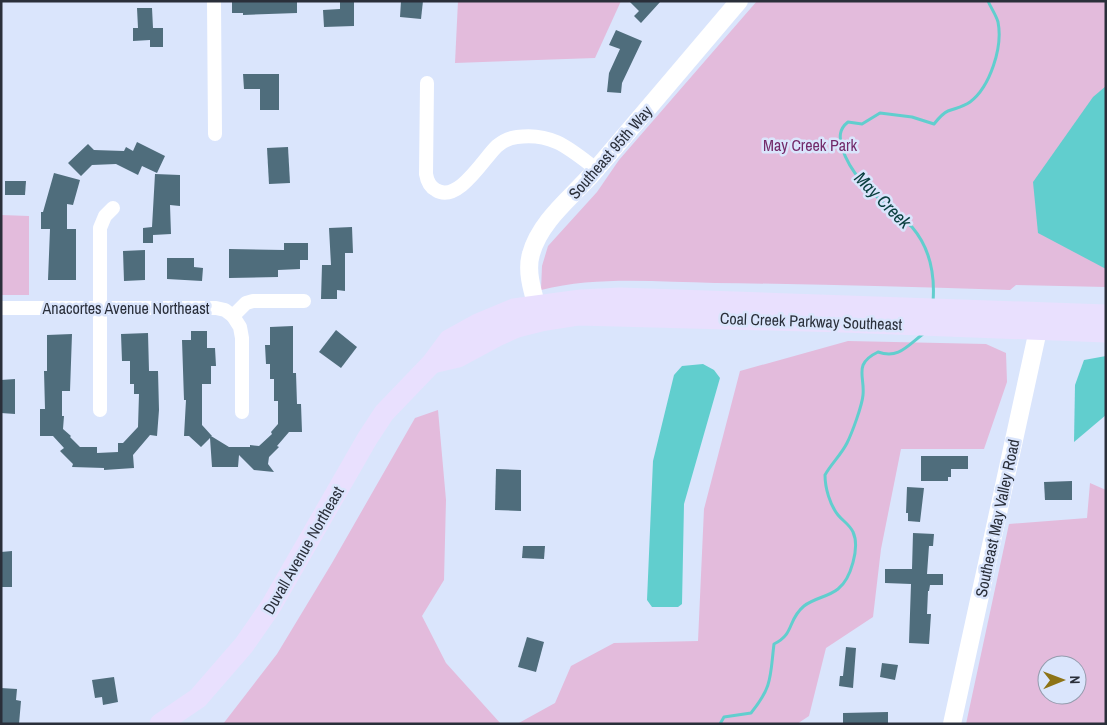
<svg xmlns="http://www.w3.org/2000/svg" width="1107" height="725" font-family="'Archivo Narrow',sans-serif">
<style>
.green{fill:#e3bbdc;fill-rule:evenodd}
.water{fill:#61cece}
.lines{fill:none;stroke-linecap:round;stroke-linejoin:round}
.stream{stroke:#61cece;stroke-width:3}
.building{fill:#4f6d7c}
.minor{stroke:#fff;stroke-width:14}
.tertiary{stroke:#fff;stroke-width:18}
.primary{stroke:#e9e0fe;stroke-width:21}
.labels{text-anchor:middle;dominant-baseline:central;stroke-width:5;stroke-linejoin:round;paint-order:stroke}
.park-label{font-size:16px;fill:#732a6a;stroke:#dae5fc}
.street-label{font-size:16px;fill:#2a2f3a;stroke:#dae5fc}
.water-label{font-size:18px;font-style:italic;fill:#093e3e;stroke:#dae5fc}
</style>
<rect width="100%" height="100%" fill="#dae5fc"/>
<g class="green">
<path d="M458,1H621L595,58L455,63Z"/>
<path d="M757,1H1106V287L1016,285L1010,290C911,287 813,284 715,283C657,282 597,276 541,290L542,266L548,246L597,192L619,160Z"/>
<path d="M1,215L29,216V295H1Z"/>
<path d="M848,341L986,344L1006,353L1007,382L984,449H901L881,549L873,617L826,648L809,716L797,724H517L555,703L571,666L614,643L698,641L704,509L740,371Z"/>
<path d="M438,410L446,500L444,580L422,616L446,663L501,724H223L277,654L332,563L415,418Z"/>
<path d="M1090,483L1106,490V724H966L1009,524L1087,518ZM1047,665H1077V695H1047Z"/>
</g>
<g class="water">
<path d="M1106,86V269L1038,233L1033,182L1093,97Z"/>
<path d="M1106,356V415L1074,442L1075,385L1084,360Z"/>
<path d="M703,364L714,370L720,378L684,504L682,604L678,607H652L647,600L653,461L674,375L682,366Z"/>
</g>
<g class="lines">
<g class="stream">
<path d="M933,302C935,276 930,248 912,227C908,223 902,219 897,215C875,195 852,178 842,148C839,137 839,129 848,122L862,124L880,113L912,117L934,124C938,119 943,113 948,111C956,108 963,107 970,102C990,87 1003,47 998,22C996,15 991,8 988,1"/>
<path d="M720,724L724,717L751,713C773,686 770,676 774,644C795,634 787,620 804,606C814,598 828,597 838,589C851,579 860,547 853,532C850,525 843,521 838,515C830,505 825,488 825,475C831,464 841,455 847,443C852,433 862,406 863,395C865,376 853,364 878,352C899,359 907,346 923,334"/>
</g>
</g>
<g class="building">
<path d="M232,1H297V13L243,15V13H232Z"/>
<path d="M340,1H354V26L324,27L323,10L340,9Z"/>
<path d="M401,1H423L421,19L400,17Z"/>
<path d="M629,1H661L641,23L634,16L639,11Z"/>
<path d="M137,8H152L153,28H163V47H150V40L133,41V28H138Z"/>
<path d="M616,30L642,41L622,83L621,93L607,92L609,73L620,49L609,45Z"/>
<path d="M243,74H279V110H260V89H244Z"/>
<path d="M137,142L165,156L157,173L142,166L138,175L116,164L92,165L81,176L68,163L88,144L94,150L124,151L126,147L133,151Z"/>
<path d="M288,147L290,183L269,184L267,148Z"/>
<path d="M54,173L80,180L73,205L67,204V229H76V280H48L50,229H41V212H43Z"/>
<path d="M155,174L180,175V206L170,205L171,234L153,235V243H143V228L152,227Z"/>
<path d="M5,181H26L25,195H5Z"/>
<path d="M352,227L353,253H345V291L337,290V299H321L322,265H331L329,228Z"/>
<path d="M284,243H308V260H300V269L278,270V277L229,278V249L284,250Z"/>
<path d="M145,250V280L124,281L123,251Z"/>
<path d="M167,258H194V267L203,268L202,281L167,279Z"/>
<path d="M293,326V373H296L297,404H301L302,432H289L277,446L279,447L269,457L268,464L274,472L254,470L239,455L238,467H212L210,438L201,447L189,436H184L186,400H184L182,340H191V331H207V348H215L216,366H211V384H202V425L212,436H211L229,447H250V445L259,446L272,434L271,432L278,424V401H274V379H270V364H266L265,345H270V327Z"/>
<path d="M336,330L357,347L341,368L319,352Z"/>
<path d="M148,333L149,371H158L159,410L157,436L150,435L133,455L134,468L104,470V468L72,467L73,464L60,451L64,448L53,436H40V409H45L44,371H47V335L72,334L70,391H62V416H64L63,429L71,436L70,437L80,447H97V453L118,452V443H123L138,427L139,394H134V384H130V361H122L121,334Z"/>
<path d="M15,379V414L1,413V380Z"/>
<path d="M921,456H968V469H951V477H948V481H921Z"/>
<path d="M496,469L521,470V511L495,510Z"/>
<path d="M1072,481V500H1045L1044,482Z"/>
<path d="M907,487L924,488L920,522L908,521V513H906Z"/>
<path d="M913,533L934,534L933,546H929L927,574H943V585H930L929,591H928L927,614H931L929,644L909,643L911,584L885,583V569H912Z"/>
<path d="M523,546H545L544,559L522,558Z"/>
<path d="M12,551V587H1V552Z"/>
<path d="M527,637L544,642L536,672L518,667Z"/>
<path d="M846,647L856,648L853,688L839,686L840,676H843Z"/>
<path d="M882,663L898,665L895,680L880,677Z"/>
<path d="M114,677L118,702L103,705L102,697L95,698L92,680Z"/>
<path d="M1,688L17,689L16,700L21,701L19,724H1Z"/>
<path d="M888,712V724H843V713Z"/>
</g>
<g class="lines">
<g class="minor">
<path d="M214,1L215,134"/>
<path d="M427,83L426,174C427,180 430,187 436,190C458,204 484,158 497,146C503,141 509,138 517,137C552,132 570,149 596,169"/>
<path d="M1,308H216L225,310L233,316L246,303L253,301H304"/>
<path d="M233,316L240,327L242,338V412"/>
<path d="M100,410V228L105,216L113,208"/>
</g>
<g class="tertiary">
<path d="M540,318C535,298 525,274 531,254C540,221 571,198 593,173C642,116 690,58 739,1"/>
<path d="M952,724L1038,330L1040,316"/>
</g>
<g class="primary">
<path d="M432,363L458,357L497,336L517,327L541,321L579,315L842,322L1106,332"/>
<path d="M160,724L198,698L244,645L271,606L367,439L384,413L432,363L449,340L478,324L514,309L581,300L620,298L1106,315"/>
</g>
</g>
<g class="labels">
<g class="park-label">
<text x="810" y="145">May Creek Park</text>
</g>
<g class="street-label">
<text transform="translate(610 152) rotate(-49)">Southeast 95th Way</text>
<text x="126" y="308">Anacortes Avenue Northeast</text>
<text transform="translate(811 321) rotate(2)">Coal Creek Parkway Southeast</text>
<text transform="translate(997 518) rotate(-78)">Southeast May Valley Road</text>
<text transform="translate(303 550) rotate(-60)">Duvall Avenue Northeast</text>
</g>
<g class="water-label">
<text transform="translate(883 200) rotate(45)">May Creek</text>
</g>
</g>
<rect width="1107" height="725" fill="none" stroke="#2a2f3a" stroke-width="5"/>
<g transform="translate(1062 680) rotate(89)"><circle r="24" fill="#dae5fc" stroke="#949cae"/>
<path d="M0-4L9 19L0 12L-9 19Z" fill="#8d7316"/>
<text y="-8" font-size="14" font-weight="bold" text-anchor="middle" fill="#2a2f3a">N</text>
</g>
</svg>
